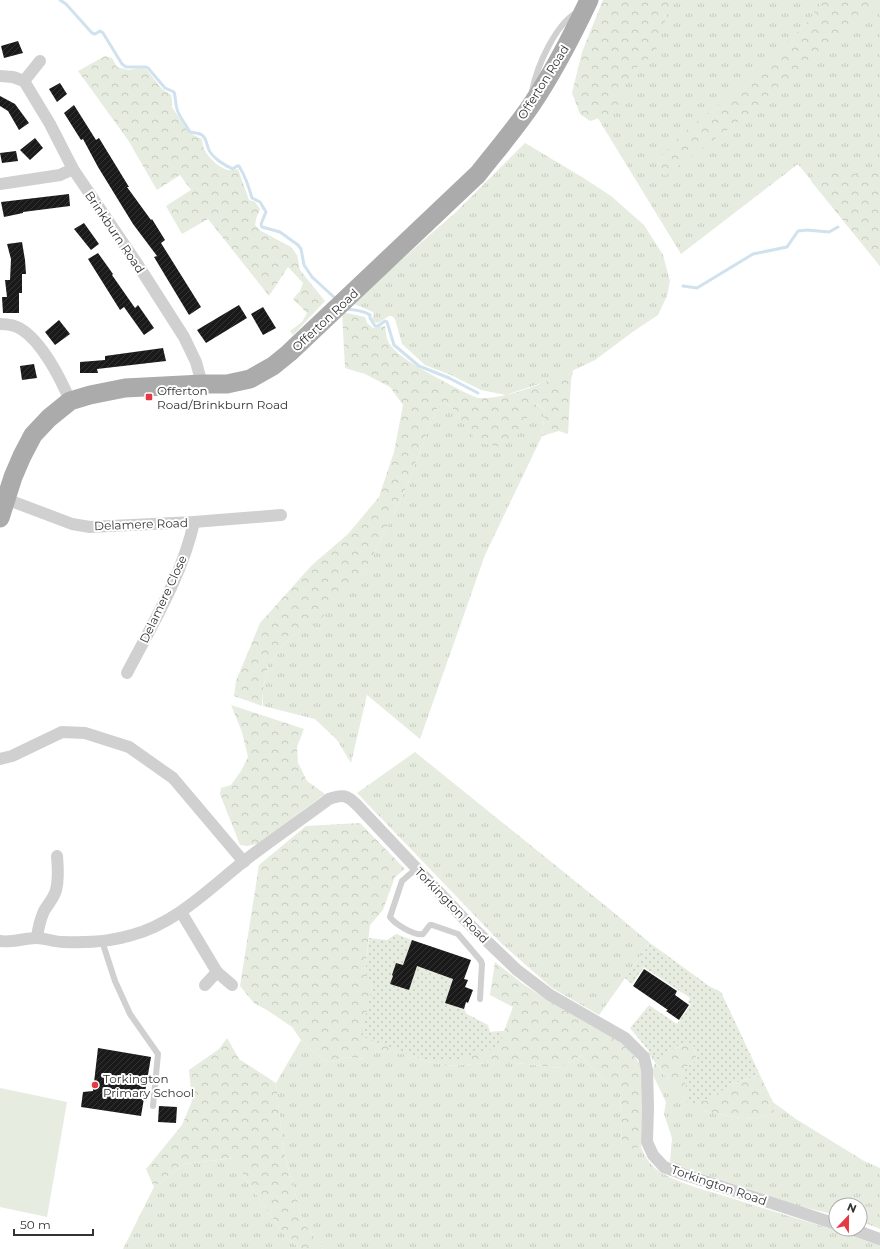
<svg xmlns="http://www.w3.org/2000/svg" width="880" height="1249" font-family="Montserrat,sans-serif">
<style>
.grass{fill:url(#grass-tufts)}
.forest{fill:url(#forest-crowns)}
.park{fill:#e6ecdf}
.garden{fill:url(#garden-dots)}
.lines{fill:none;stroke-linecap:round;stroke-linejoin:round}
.stream{stroke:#cfe2ee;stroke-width:3}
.building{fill:url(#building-hatch)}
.service{stroke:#d0d0d0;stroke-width:6}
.minor{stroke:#d0d0d0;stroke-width:12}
.primary{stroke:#ababab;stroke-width:19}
.poi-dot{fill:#e63946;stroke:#fff;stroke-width:1.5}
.labels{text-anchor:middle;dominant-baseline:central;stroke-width:4;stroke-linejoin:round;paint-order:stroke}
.street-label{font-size:12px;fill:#333;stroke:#fff}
.poi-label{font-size:12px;fill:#333;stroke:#fff;text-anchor:start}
</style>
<defs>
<pattern id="grass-tufts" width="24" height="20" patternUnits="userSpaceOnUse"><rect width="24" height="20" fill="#e6ecdf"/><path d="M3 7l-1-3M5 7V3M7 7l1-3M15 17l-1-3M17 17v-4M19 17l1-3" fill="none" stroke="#c6cbc0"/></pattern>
<pattern id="forest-crowns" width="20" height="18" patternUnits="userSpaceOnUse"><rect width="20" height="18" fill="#e6ecdf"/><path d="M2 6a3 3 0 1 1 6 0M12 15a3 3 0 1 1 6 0" fill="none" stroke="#c6cbc0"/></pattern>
<pattern id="garden-dots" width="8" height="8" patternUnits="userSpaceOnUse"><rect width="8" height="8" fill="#e6ecdf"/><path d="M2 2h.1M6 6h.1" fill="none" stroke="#c6cbc0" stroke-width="1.8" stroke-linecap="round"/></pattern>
<pattern id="building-hatch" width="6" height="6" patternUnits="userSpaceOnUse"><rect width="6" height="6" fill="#1a1a1a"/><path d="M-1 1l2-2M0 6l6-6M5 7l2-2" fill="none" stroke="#333"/></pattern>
</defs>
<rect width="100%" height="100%" fill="#fff"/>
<g class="grass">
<path d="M614,0H880V266L798,164L681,254L596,115Z"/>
<path d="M525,143L582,177L611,196L644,225L663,255L670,281L667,296L658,315L634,331L595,360L557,378L506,395L481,390L451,375L425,365L402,344L395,319L392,316H389L378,323L374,322L372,319L374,315L373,312L352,303L456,212Z"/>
<path d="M442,403L451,406L464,423L519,433L534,403L545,410L542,436L485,555L420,739L367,695L351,763L337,740L315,719L263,706V690L268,664L290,637L318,621L367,567L403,495L436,410Z"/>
<path d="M415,752L612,911L650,943L599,1015L552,988L502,944L357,793Z"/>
<path d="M301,1040L322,1059L331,1062L346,1057L364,1059L382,1050L399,1053L413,1056L426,1061L449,1066L487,1063H517L559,1068L582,1055L588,1064L607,1083L620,1087L622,1149L641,1147C645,1158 653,1169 664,1174C683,1185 709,1191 731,1198C780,1214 830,1228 880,1244V1249H323L303,1222L283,1149L276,1083Z"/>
<path d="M655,1063L666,1077L690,1104L703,1111L740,1118L756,1119L772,1114L777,1105L796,1119L864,1161L880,1168V1229L860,1221V1205H836V1215L799,1206L676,1165L670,1162L672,1138L664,1114L666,1102L652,1073Z"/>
<path d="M235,1158L245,1178L286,1237L300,1249H123L154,1187L184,1164Z"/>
</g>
<g class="forest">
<path d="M603,0H668L669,9L655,53L634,70L625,84L619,104L608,115L590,121L580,114L572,93L582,52Z"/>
<path d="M823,0H880V9L856,20L840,40L778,92L665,176L660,167L662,155L680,136L746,81L807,23Z"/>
<path d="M105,56L112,58L117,67L128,70L142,68L147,70L162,89L167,92L171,95L172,100V107L189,133L202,139C202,142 203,146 204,149C210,160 225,175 238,169L249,200L255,202L260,209L256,219L255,225L261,231L291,247L297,255L300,270L325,301L293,335L290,331L302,322L307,313L293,299L300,291L303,283L288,267L269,296L208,219L182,234L166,206L191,190L180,175L157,190L128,140L78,71Z"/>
<path d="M834,171L858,174L880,172V266L811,181L822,174Z"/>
<path d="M342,312L365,317L367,323L373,328L385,326C386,332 386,340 391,346C395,351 401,356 407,360C415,366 472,398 480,398C508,399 547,382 573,370L571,381L568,434L559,431L542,436L545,410L535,403L519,433L500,447L477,442L451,406L442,403L436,410L403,495L367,567L318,622L290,637L268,664L263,690L262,706L234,696L236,681L260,623L312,565L348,534L379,497L394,452L403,405L390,387L365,374L345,368Z"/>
<path d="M231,705L304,729L297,747L298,763L307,781L325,794L257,844L247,846L240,845L220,794L221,788L231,785L241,771L248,757L242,732Z"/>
<path d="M360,823L405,869L395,877L383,910L370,925L365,971L372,987L368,1008L413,1056L382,1050L365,1059L346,1057L331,1062L322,1059L301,1040L292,1027L267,1010L254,1003L240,986L259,865L306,826Z"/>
<path d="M495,962L523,984L552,1003L627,1045L643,1069L641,1147L622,1150L620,1088L607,1083L588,1064L582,1055L559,1068L517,1063H487L449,1066L426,1061L429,1054L490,1032L504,1031L513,1007L490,995Z"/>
<path d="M227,1038L239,1059L276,1083L283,1149L303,1222L323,1249H300L286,1237L245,1178L234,1158L184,1164L154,1187L146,1169L182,1125L192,1101L189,1070L219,1049Z"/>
<path d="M681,1045H693L697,1060L685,1068L711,1098L731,1084L760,1075L773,1102L777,1105L772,1114L756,1119L740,1118L703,1111L690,1105L666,1077L648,1053L651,1048L666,1055Z"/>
</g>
<path class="park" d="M0,1088L67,1102L47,1217L0,1207Z"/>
<g class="garden">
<path d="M396,934L412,940L403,965L396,963L392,975L393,976L390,984L409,989L417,966L453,979L445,1003L464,1009L467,1014L488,1025L490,1032L504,1031L499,1047L458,1059L426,1061L361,1036L372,987L365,971L369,938L387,940Z"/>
<path d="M650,943L709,986L721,992L760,1075L731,1084L711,1099L690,1105L683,1073L685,1068L697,1060L693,1045H680L658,1062L630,1028L649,1005L677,1024L691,1004L688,1002L690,998L644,967L632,984L625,978Z"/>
</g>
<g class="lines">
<g class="stream">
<path d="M60,0L66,4L92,33L95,34L100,31L103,33L122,64L126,67H145L148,68L165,88L174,92C176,98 175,105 178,112C181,119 186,125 190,132C194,133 199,133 202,135C207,139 206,144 209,150C212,157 225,166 233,169L237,166H239C245,176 249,187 252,198L260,202L266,212L261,224L262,227L280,232L298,245L301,249L304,265L312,277L336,299"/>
<path d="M683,286L697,288L753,254L787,247L798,231L807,230L829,232L838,227"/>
<path d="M346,308L347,309C355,310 363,310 370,315V318L375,326H378L385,321L387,322L394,345L419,366L449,378L478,393"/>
</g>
</g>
<g class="building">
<path d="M18,41L23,53L4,58L1,46Z"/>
<path d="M60,83L67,94L57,102L49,89Z"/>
<path d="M0,96L15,104L29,123L19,130L8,111L0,106Z"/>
<path d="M74,105L96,140L99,138L129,187H127L151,220L152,219L165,240L161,243L201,307L189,315L154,257L157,256L133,224L98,167L83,139L81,140L64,113Z"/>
<path d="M35,138L43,148L30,160L20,150Z"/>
<path d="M16,151L18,161L2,163L0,153Z"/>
<path d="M69,194L70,206L23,212V213L4,217L1,202Z"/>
<path d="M84,223L99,244L91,250L74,229Z"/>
<path d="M22,242L25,260L26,274H22V293H19V313H3L2,297H7L5,280H10L11,259L7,244Z"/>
<path d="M98,253L113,274L112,275L135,308L138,305L154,328L144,335L124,307L120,310L88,259Z"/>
<path d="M239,305L247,318L206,343L197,330Z"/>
<path d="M263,307L276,328L263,335L251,314Z"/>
<path d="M59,320L70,334L55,345L45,332Z"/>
<path d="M163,348L166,361L97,369L98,373H80V362L105,360V356Z"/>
<path d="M34,364L37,378L22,380L20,366Z"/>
<path d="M412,940L471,960L464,979L468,980L465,987L473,990L468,1003L466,1002L464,1009L445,1003L453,979L417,966L409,990L390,984L393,976L392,975L396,963L403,965Z"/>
<path d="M644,969L677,991L675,995L689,1005L679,1020L666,1011L668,1010L633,986Z"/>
<path d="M98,1048L151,1057L141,1116L81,1107L83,1092L93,1091Z"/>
<path d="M159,1106L177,1107L176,1123L158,1122Z"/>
</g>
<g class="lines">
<g class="service">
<path d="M532,91C537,66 555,25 577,12"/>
<path d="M417,868L402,881L390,917C395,924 414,936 423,934L430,925H432L458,934L481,961L482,964L480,999"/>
<path d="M102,941L115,981L130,1014L158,1054L153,1106"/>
</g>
<g class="minor">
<path d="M0,76L13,77L24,81"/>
<path d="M24,81L50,124L73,169L138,265L184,337L196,362L202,384"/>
<path d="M24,81L40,61"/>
<path d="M0,184L60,175L73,169"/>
<path d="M0,324C7,324 15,325 21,329C42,342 61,379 70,401"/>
<path d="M6,499L72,524L90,527L194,522L281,515"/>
<path d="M127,673C151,627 183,574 194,522"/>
<path d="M0,759L12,756L62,732L85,733L129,747L173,778L244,862"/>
<path d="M181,912L217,972L232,985"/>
<path d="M37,938C38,929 40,920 44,911C48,904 54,898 56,890C59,879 58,867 57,856"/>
<path d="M0,941C12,943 24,938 36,938C45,938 54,942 63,942C86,943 110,942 132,935C176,923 209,889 243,862C271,840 301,820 329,799C343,794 347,795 357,805L468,923L517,970L550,995L625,1038L644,1057L647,1070L648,1107L647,1142L653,1155L664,1167L683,1174L836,1224"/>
<path d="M205,985L217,972"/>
<path d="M852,1229L880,1239"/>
</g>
<path class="primary" d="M0,518L13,477L22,456L33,435L49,418L70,401L90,395L125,388L202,384H227L250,379L273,366L289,353L478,174C496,151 515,129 532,104C554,71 572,36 589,0"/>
</g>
<g class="poi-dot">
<rect x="145" y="393" width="8" height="8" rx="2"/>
<circle cx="95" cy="1085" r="4"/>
</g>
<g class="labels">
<g class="street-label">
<text transform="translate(543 82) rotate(-58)">Offerton Road</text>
<text transform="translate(115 232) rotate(56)">Brinkburn Road</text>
<text transform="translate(325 320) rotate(-43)">Offerton Road</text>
<text transform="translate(141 524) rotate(-2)">Delamere Road</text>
<text transform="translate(163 599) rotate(-65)">Delamere Close</text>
<text transform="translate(452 905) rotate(46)">Torkington Road</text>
<text transform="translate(719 1185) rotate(19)">Torkington Road</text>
</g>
<g class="poi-label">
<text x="157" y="390">Offerton<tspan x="157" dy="14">Road/Brinkburn Road</tspan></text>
<text x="103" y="1078">Torkington<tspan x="103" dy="14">Primary School</tspan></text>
</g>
</g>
<g transform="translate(848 1217) rotate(22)"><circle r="19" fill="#ffffff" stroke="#adadad"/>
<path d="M0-3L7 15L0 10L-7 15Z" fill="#e63946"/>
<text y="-6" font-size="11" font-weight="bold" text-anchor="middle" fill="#333333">N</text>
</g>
<path d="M14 1229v6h79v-6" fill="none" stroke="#333333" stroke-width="2"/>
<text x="20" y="1229" font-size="12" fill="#333333" stroke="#ffffff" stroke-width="3" paint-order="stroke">50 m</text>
</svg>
